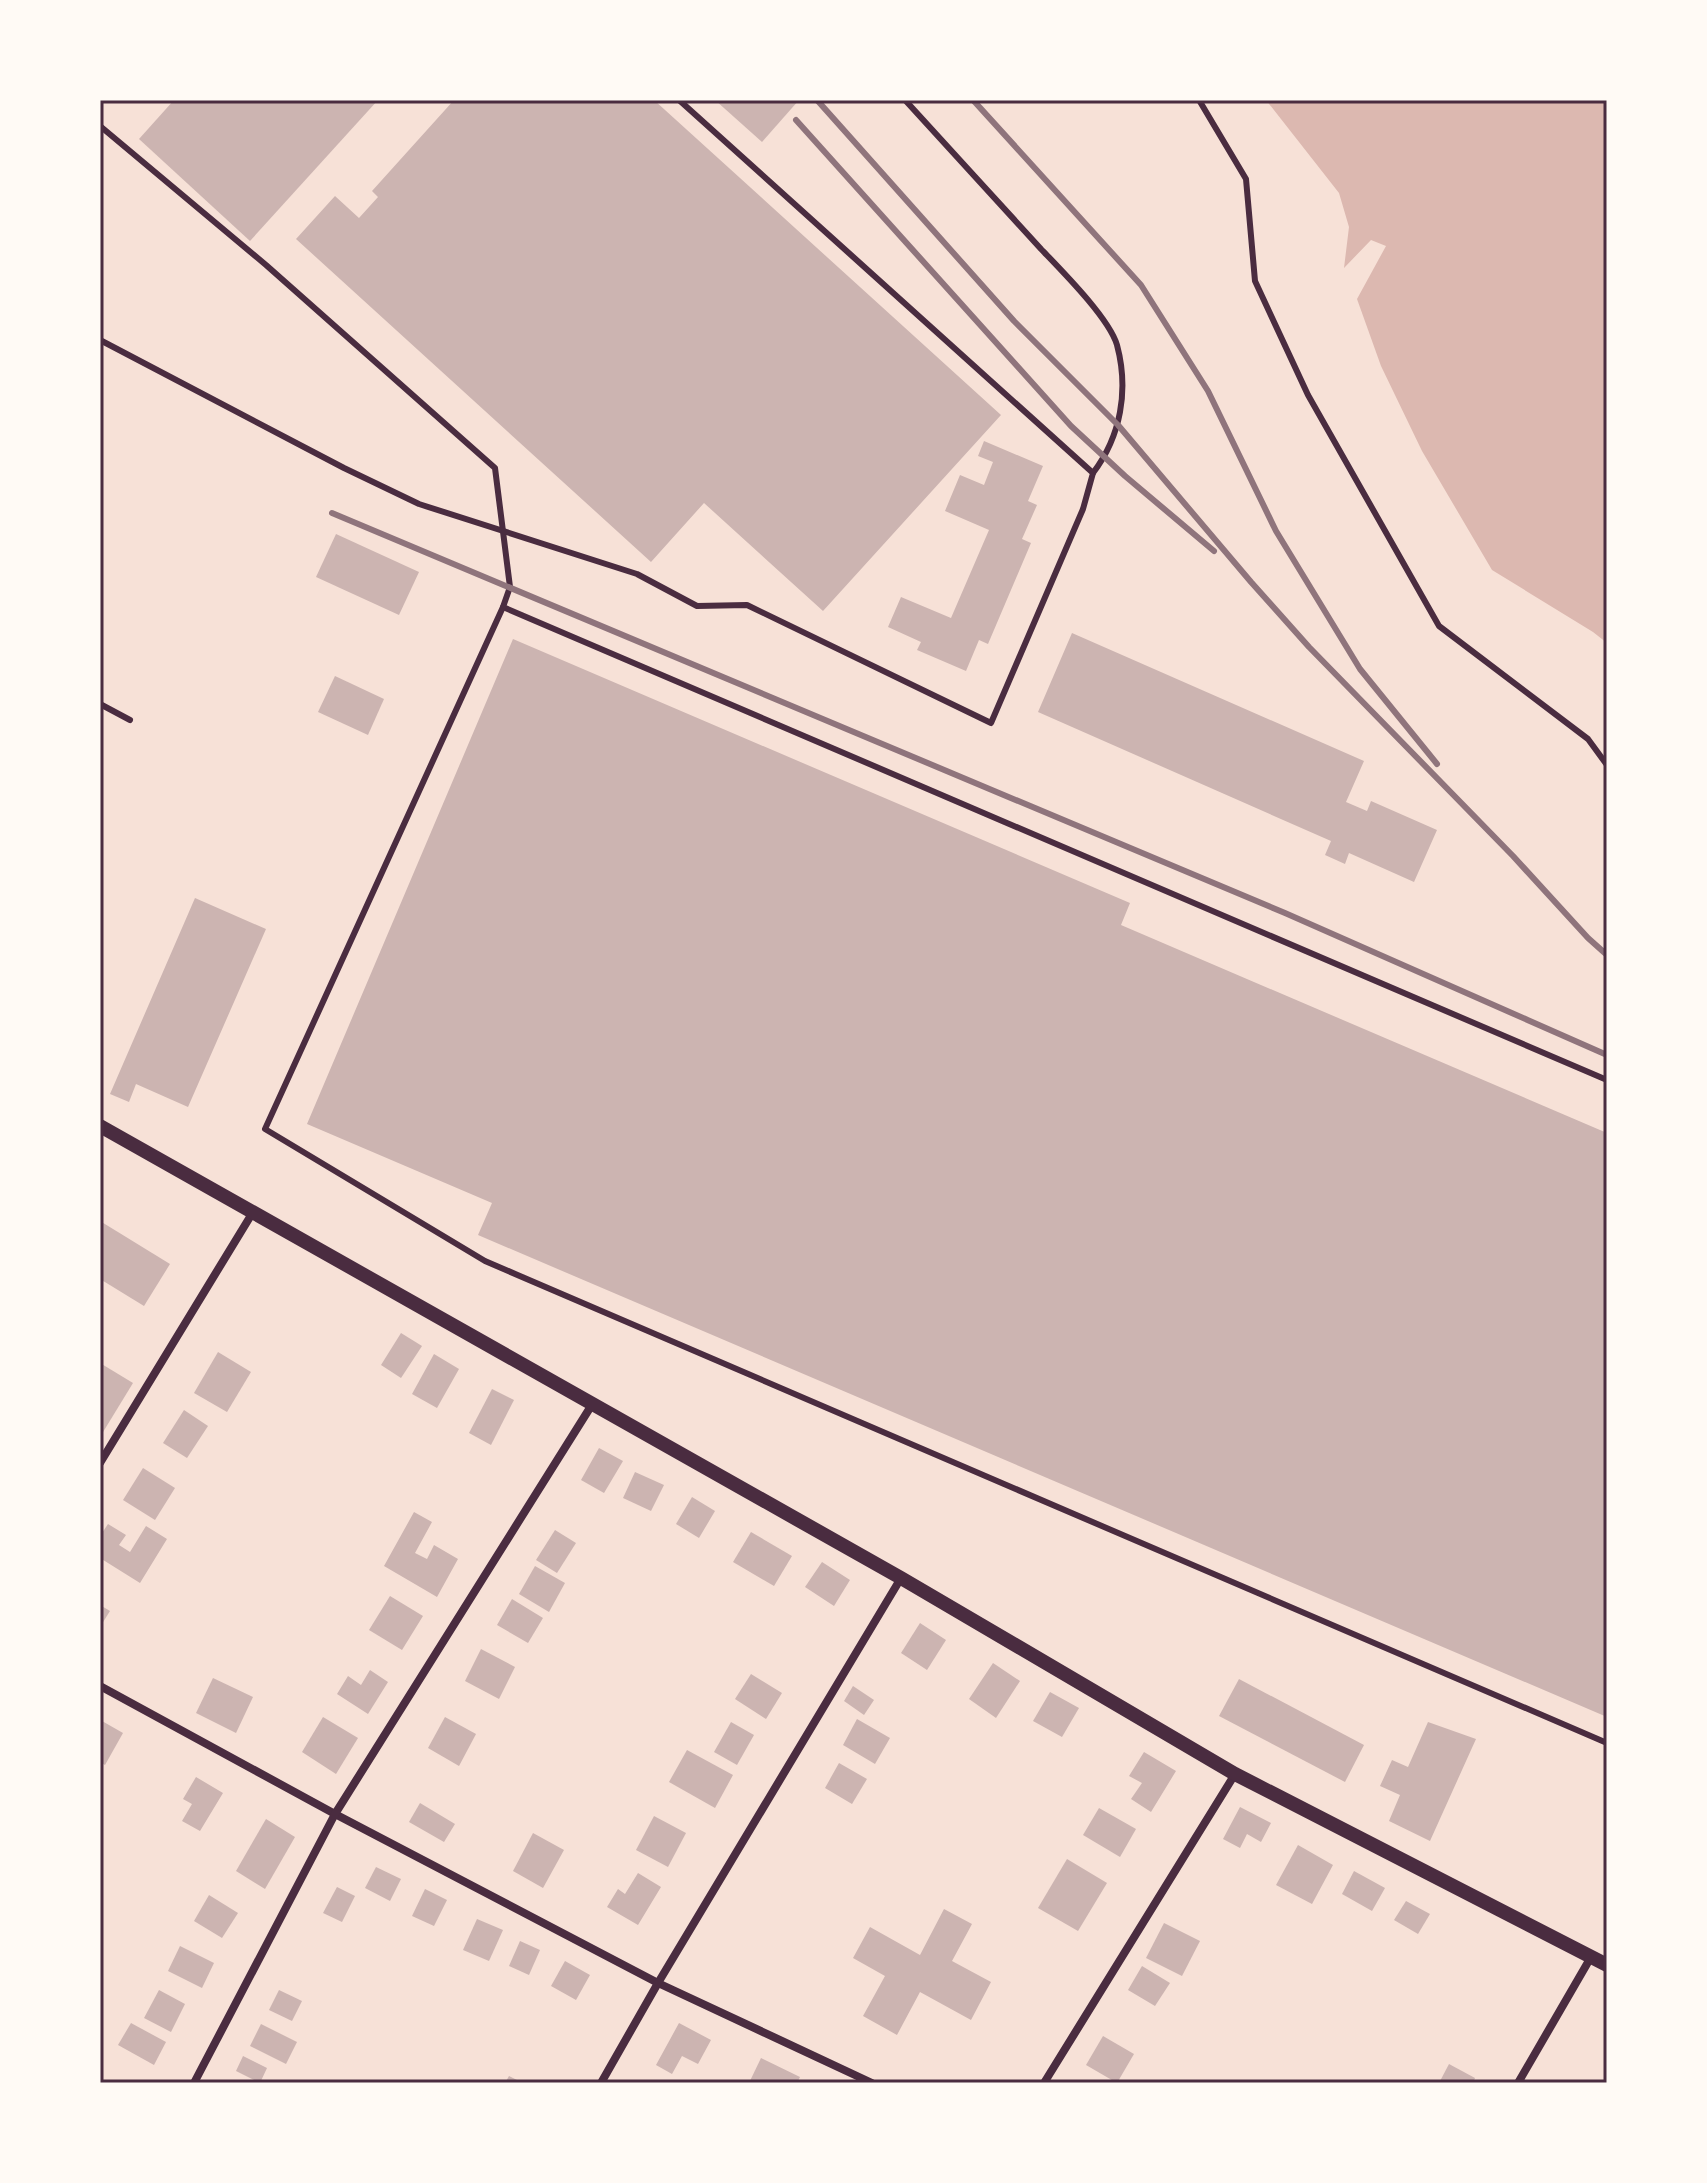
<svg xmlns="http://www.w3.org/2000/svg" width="1707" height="2183" font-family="'DejaVu Sans',sans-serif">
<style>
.water{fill:#dcb8b0}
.building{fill:#ccb4b1}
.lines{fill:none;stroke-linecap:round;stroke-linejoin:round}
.service{stroke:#4a2c40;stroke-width:6}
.minor{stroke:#4a2c40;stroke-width:8}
.tertiary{stroke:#4a2c40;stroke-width:14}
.rail{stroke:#8f747c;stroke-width:6}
.neatline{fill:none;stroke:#4a2c40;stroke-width:3}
</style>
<rect width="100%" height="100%" fill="#f7e1d7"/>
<path class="water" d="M1266,100H1607V643L1593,632L1492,570L1422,451L1381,366L1357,299L1386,246L1371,240L1344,268L1349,227L1339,193Z"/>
<g class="building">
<path d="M174,100H378L250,241L139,139Z"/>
<path d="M454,100H654L1001,415L823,611L704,503L651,562L296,239L335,196L359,218L378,197L372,191Z"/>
<path d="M715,100H799L762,142Z"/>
<path d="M984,441L1043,466L1028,501L1037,505L1022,539L1031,543L988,644L979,640L966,671L917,650L921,642L888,627L901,597L951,618L989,530L945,511L960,475L984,485L993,462L978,456Z"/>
<path d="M336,534L419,572L399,615L316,577Z"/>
<path d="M1072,633L1364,761L1346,802L1367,811L1371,801L1437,830L1414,882L1349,853L1345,864L1325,855L1331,841L1038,712Z"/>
<path d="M513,639L1130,903L1121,925L1607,1133V1717L478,1235L492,1203L307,1124Z"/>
<path d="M335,676L384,699L368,735L318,712Z"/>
<path d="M195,898L266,929L188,1107L136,1084L129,1102L110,1094Z"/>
<path d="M100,1221L170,1264L144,1306L100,1279Z"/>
<path d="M401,1333L422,1346L401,1378L381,1365Z"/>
<path d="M218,1352L251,1372L227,1412L194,1393Z"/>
<path d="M434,1354L459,1369L437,1408L412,1394Z"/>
<path d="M100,1363L133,1383L100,1437Z"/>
<path d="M492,1389L514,1400L491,1445L469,1433Z"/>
<path d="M184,1410L208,1426L187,1458L163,1443Z"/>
<path d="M599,1448L623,1461L604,1493L581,1480Z"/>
<path d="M143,1468L175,1488L155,1520L123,1500Z"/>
<path d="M635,1472L664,1485L651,1511L623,1498Z"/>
<path d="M692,1497L715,1511L699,1538L676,1524Z"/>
<path d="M414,1512L432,1522L415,1553L427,1559L434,1545L458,1559L437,1597L384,1566Z"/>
<path d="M108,1524L126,1535L119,1545L130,1552L146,1526L167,1539L140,1583L100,1558V1536Z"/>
<path d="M555,1530L576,1543L557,1573L536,1560Z"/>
<path d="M751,1532L792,1556L774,1586L733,1562Z"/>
<path d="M822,1562L850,1580L834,1606L805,1587Z"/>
<path d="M535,1566L565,1583L549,1612L519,1594Z"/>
<path d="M390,1596L423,1616L402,1650L369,1630Z"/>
<path d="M512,1599L543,1618L528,1643L497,1625Z"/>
<path d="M100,1605L110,1611L100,1627Z"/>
<path d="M920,1623L946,1640L927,1670L901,1653Z"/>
<path d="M481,1649L515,1667L499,1699L465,1681Z"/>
<path d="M993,1663L1020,1681L996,1718L969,1699Z"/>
<path d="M370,1670L388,1682L368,1714L337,1694L348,1676L361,1685Z"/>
<path d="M751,1674L782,1693L766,1719L735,1699Z"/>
<path d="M213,1678L253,1697L236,1733L196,1713Z"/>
<path d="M1239,1679L1364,1745L1345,1782L1219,1716Z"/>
<path d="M853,1686L874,1700L864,1715L844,1701Z"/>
<path d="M1050,1692L1079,1708L1062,1737L1033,1721Z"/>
<path d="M323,1717L358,1738L336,1774L302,1752Z"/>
<path d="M445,1717L476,1734L459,1766L428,1748Z"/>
<path d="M857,1719L890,1738L875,1764L843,1745Z"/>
<path d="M102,1721L123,1733L105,1765L100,1762V1725Z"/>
<path d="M731,1722L754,1735L737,1765L714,1752Z"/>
<path d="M1428,1722L1476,1739L1430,1841L1389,1821L1400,1795L1380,1786L1392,1760L1408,1767Z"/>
<path d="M687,1750L733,1775L715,1808L669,1782Z"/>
<path d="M1144,1752L1176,1771L1151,1812L1131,1799L1142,1783L1129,1776Z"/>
<path d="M839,1763L867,1779L852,1804L825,1788Z"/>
<path d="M196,1777L223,1793L200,1831L182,1821L192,1804L183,1799Z"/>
<path d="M420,1803L455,1824L444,1842L409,1822Z"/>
<path d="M1240,1807L1271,1823L1261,1842L1247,1834L1240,1848L1223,1839Z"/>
<path d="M1099,1808L1136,1829L1120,1857L1083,1835Z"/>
<path d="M654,1816L686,1833L668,1867L636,1850Z"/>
<path d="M266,1819L295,1837L265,1889L236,1871Z"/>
<path d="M533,1833L564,1850L543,1888L513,1871Z"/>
<path d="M1298,1845L1333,1865L1312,1904L1276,1885Z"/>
<path d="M1067,1859L1107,1883L1078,1931L1038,1908Z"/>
<path d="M376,1867L401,1879L390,1901L365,1888Z"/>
<path d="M1354,1871L1385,1888L1372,1911L1342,1894Z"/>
<path d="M638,1873L661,1887L638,1925L607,1907L618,1889L625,1894Z"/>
<path d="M337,1887L355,1896L342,1922L323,1913Z"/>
<path d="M425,1889L447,1900L434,1926L412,1916Z"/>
<path d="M209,1895L238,1913L222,1938L194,1921Z"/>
<path d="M1406,1901L1430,1914L1418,1934L1394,1920Z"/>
<path d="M944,1909L972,1924L952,1961L991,1982L971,2020L920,1992L897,2035L863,2016L885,1976L853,1958L870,1927L920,1955Z"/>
<path d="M477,1919L503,1930L489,1961L463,1950Z"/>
<path d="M1164,1923L1200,1941L1182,1976L1146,1958Z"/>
<path d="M520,1941L540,1950L529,1975L509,1966Z"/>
<path d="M180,1946L214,1963L202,1988L168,1971Z"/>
<path d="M565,1961L590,1975L576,2000L551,1986Z"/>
<path d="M1142,1966L1170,1983L1155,2006L1128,1990Z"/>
<path d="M159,1990L185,2004L171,2032L144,2018Z"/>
<path d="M279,1990L302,2001L292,2021L269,2010Z"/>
<path d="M131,2023L166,2042L154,2065L118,2045Z"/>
<path d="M679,2023L711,2040L698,2064L682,2056L672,2074L656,2065Z"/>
<path d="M261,2024L297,2042L286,2064L250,2046Z"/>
<path d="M1103,2036L1134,2054L1117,2083L1086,2065Z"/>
<path d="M243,2056L267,2068L260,2083L236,2071Z"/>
<path d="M761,2058L800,2077L797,2083H749Z"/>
<path d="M1449,2064L1475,2078L1473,2083H1439Z"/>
<path d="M509,2076L523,2083H505Z"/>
</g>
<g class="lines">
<g class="service">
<path d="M905,100C950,150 996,199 1041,249C1062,271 1109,318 1117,345C1129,390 1121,436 1093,473"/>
<path d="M1199,100L1246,179L1255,281L1308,395L1439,626L1588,739L1607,765"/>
<path d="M100,126L266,265L495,468L510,587L503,607L1607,1080"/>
<path d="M100,340L344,468L419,504L637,574L697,606L747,605L991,723L1083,509L1093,473L679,100"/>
<path d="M503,607L265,1129L485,1261L1607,1743"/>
<path d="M100,704L130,720"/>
</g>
<g class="minor">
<path d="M100,1463L253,1212"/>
<path d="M100,1686L335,1814L658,1983L872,2083"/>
<path d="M194,2083L335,1814L593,1403"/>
<path d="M601,2083L658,1983L901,1578"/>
<path d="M1044,2083L1235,1774"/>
<path d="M1518,2083L1591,1957"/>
</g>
<path class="tertiary" d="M100,1126L901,1578L1235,1774L1607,1965"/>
<g class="rail">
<path d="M817,100L1014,321L1118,425L1251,582L1309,647L1513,856L1588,938L1607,955"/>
<path d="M973,100L1141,285L1208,391L1276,531L1360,669L1437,764"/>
<path d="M796,120L1071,426L1125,476L1214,551"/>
<path d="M332,513L1285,913L1607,1055"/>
</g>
</g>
<rect width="1707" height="2183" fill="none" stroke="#fffaf5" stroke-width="204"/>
<rect x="102" y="102" width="1503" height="1979" class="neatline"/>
</svg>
